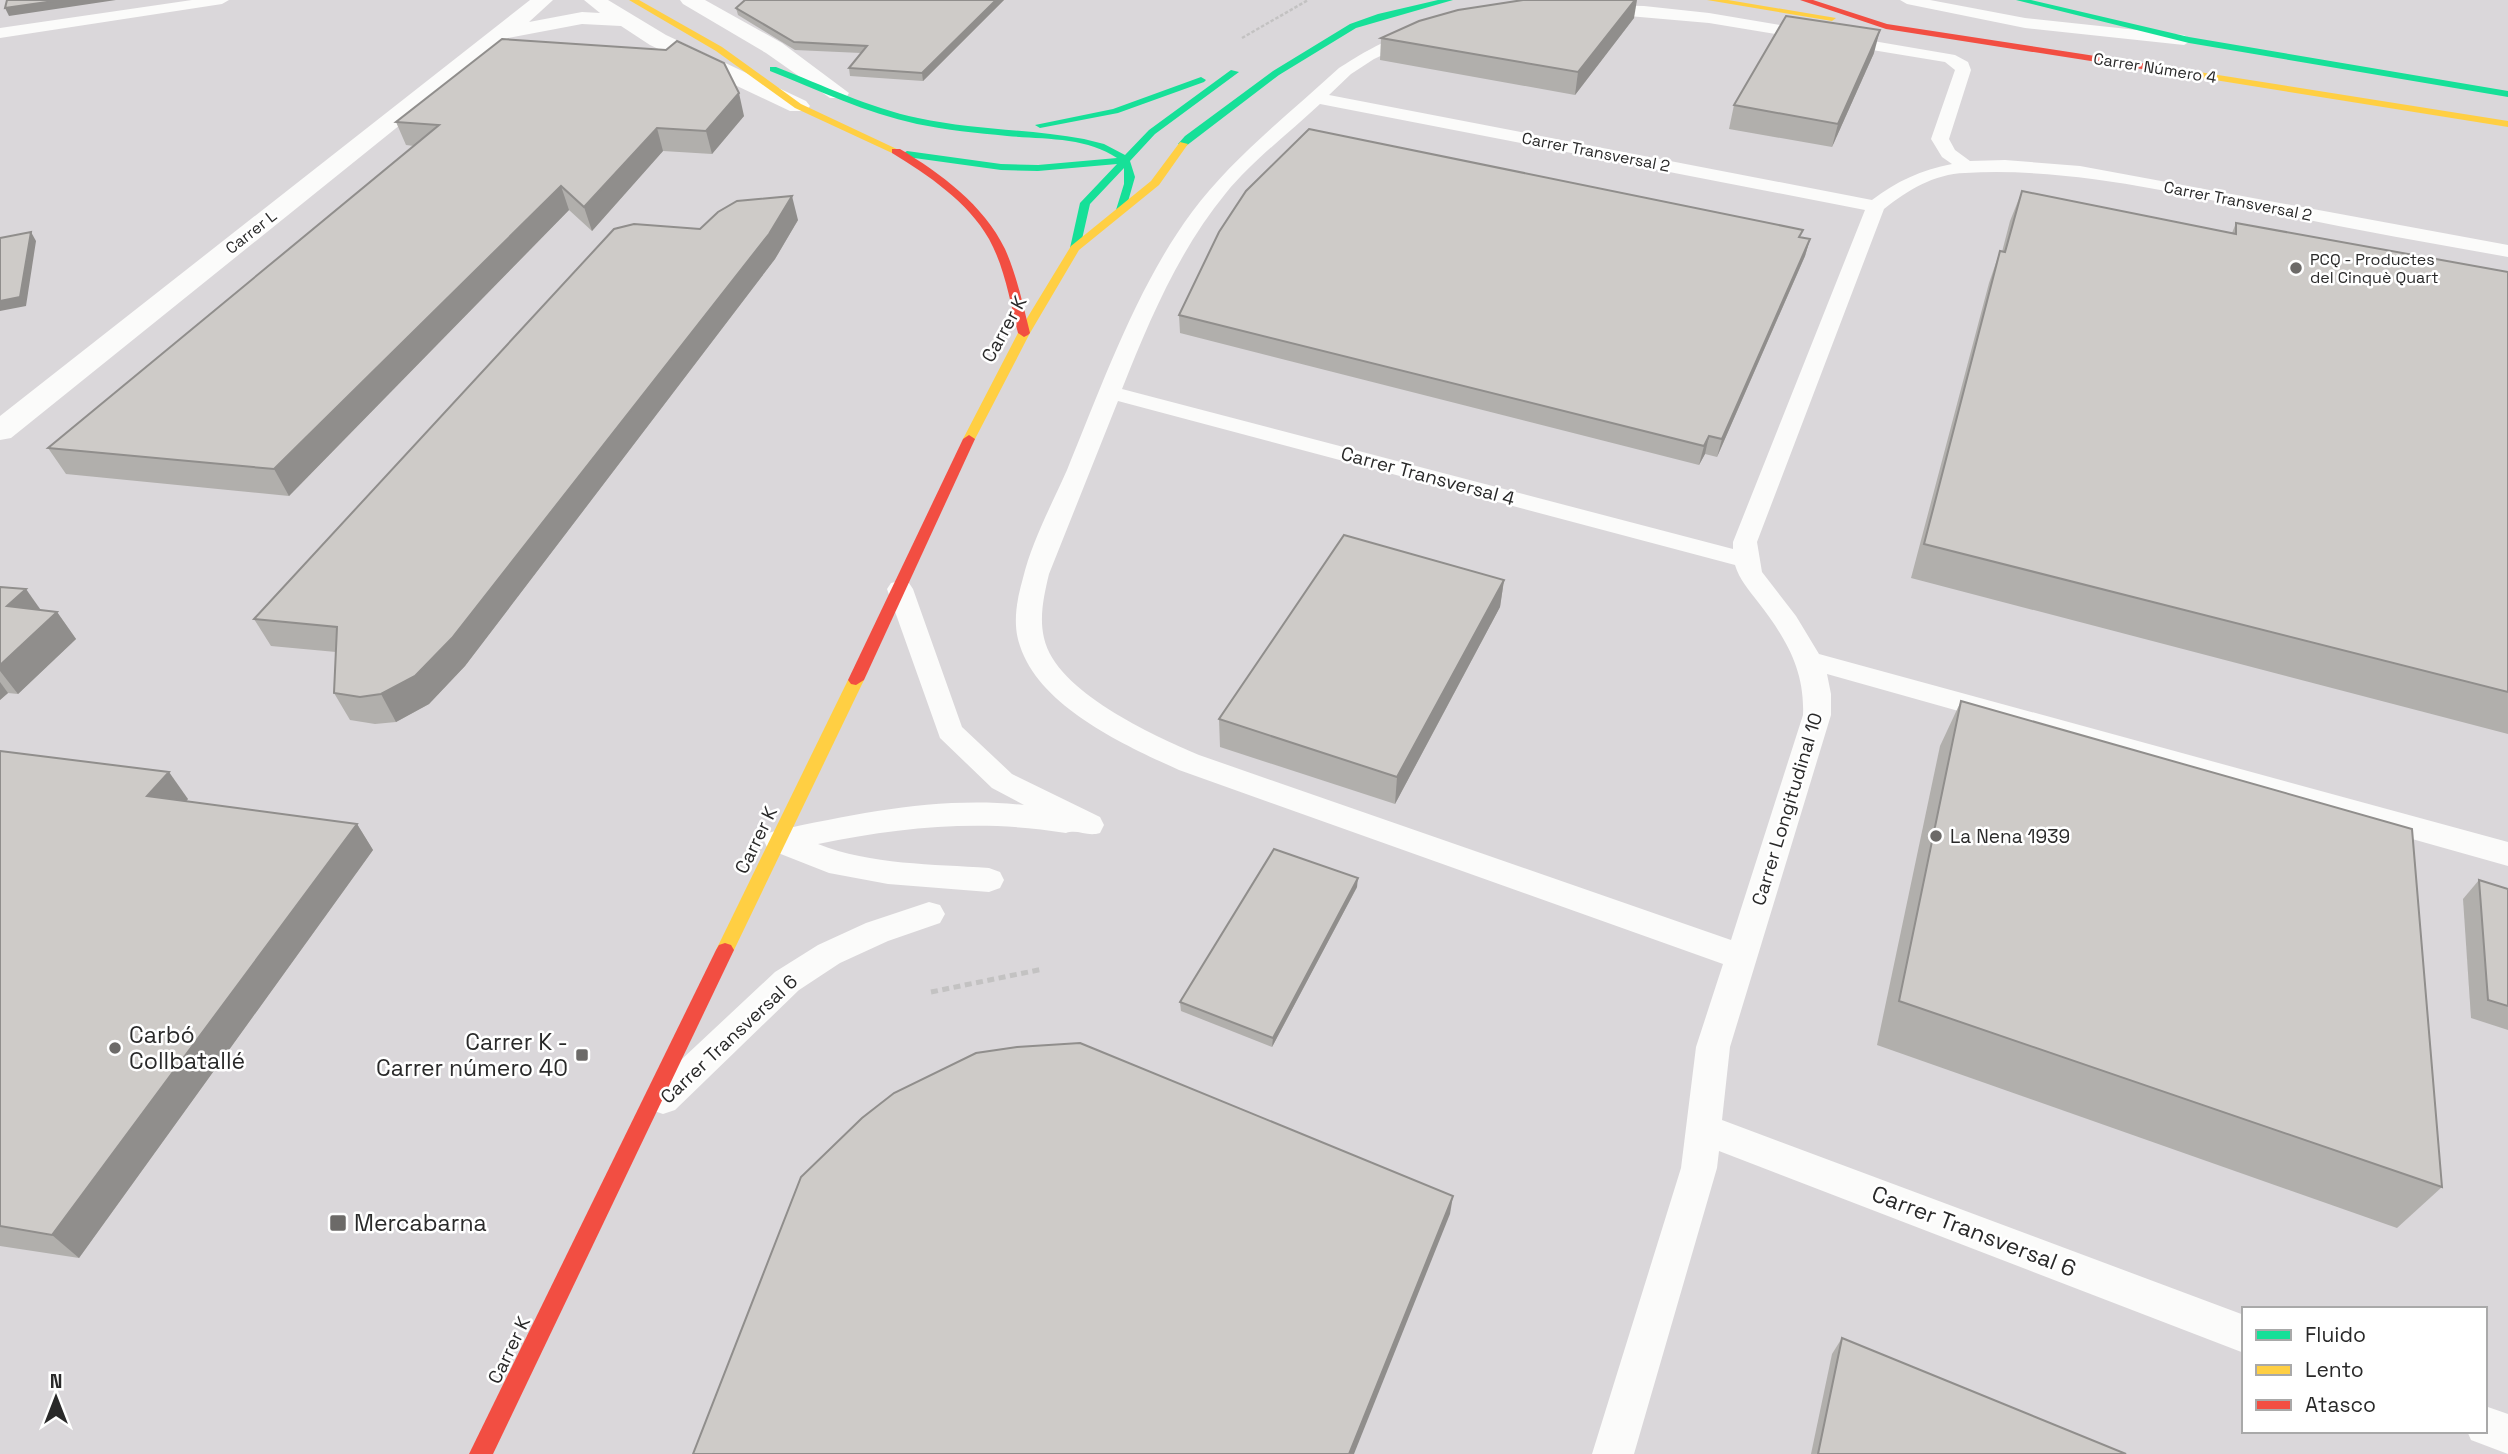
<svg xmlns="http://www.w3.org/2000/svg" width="2508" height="1454" font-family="'Space Grotesk',sans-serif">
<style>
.industrial{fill:#dad7da;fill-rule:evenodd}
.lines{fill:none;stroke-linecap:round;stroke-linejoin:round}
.path-far1{stroke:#c3c2c2;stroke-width:2.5;stroke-dasharray:3.5 2;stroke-linecap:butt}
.path{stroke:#c3c2c2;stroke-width:5;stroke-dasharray:7 4.5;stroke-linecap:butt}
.lane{fill:#fbfbfa;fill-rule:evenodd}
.street{fill:#fbfbfa;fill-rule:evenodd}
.fast{fill:#16e098;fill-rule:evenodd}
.slow{fill:#ffcf43;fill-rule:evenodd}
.jam{fill:#f24e42;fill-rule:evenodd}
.wall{fill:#b1afac}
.shaded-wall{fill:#908e8c}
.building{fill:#cecbc8;stroke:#908e8c;stroke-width:2}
.poi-dot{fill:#6c6a68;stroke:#fff;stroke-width:2.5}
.labels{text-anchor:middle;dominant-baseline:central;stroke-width:5;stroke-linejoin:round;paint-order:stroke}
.far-street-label{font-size:16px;fill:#292929;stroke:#fff}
.far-poi-label{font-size:16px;fill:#292929;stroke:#fff;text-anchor:start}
.street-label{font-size:19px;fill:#292929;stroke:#fff}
.poi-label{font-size:19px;fill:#292929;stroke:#fff;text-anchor:start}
.near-poi-label{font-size:23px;fill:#292929;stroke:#fff;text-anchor:start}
.near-street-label{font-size:23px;fill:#292929;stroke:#fff}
</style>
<rect width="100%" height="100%" fill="#e7e2de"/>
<path class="industrial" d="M0,0H2508V1454H0ZM2244,1309H2485V1431H2244Z"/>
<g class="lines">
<path class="path-far1" d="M1242,38L1308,0"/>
<path class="path" d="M931,992L1043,969"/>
<g class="lane">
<path d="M192,0H229L222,4L0,38V28Z"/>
<path d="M1900,0H1930L2025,18L2184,35L2192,40L2184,45L2025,28L1907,4Z"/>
<path d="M1599,5L1644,6L1709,13L1955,55L1968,62L1971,70L1949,139L1955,150L1970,161L2005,160L2080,166L2508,245V257C2431,243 2355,230 2279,214C2176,193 2070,167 1965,173C1934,174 1908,190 1884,209L1757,542L1762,572L1796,616L1819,654L2508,842V866L1827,674L1831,694V715L1730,1047L1722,1120L2244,1315V1353L1719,1151L1717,1168L1634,1454H1592L1681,1168L1696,1047L1723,964L1179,770C1124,745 1040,707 1020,646C1012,624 1017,599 1023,578C1032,541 1052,504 1067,470C1102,385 1137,286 1192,212C1232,158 1289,114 1339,68C1356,57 1402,28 1420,33L1423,36L1374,59L1351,74L1329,95L1872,200C1897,181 1921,170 1952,164L1942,157L1931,139L1955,70L1945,62L1709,23L1594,13L1591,10ZM1320,104L1865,210L1733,542V549L1122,389C1149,321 1179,250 1226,193C1252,161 1289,133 1320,104ZM1118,401L1735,565C1739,579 1749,590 1758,602C1785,637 1805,669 1803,715L1731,940L1199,755C1153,735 1056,692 1044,638C1039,617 1044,595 1049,574Z"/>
<path d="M900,581L909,583L913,589L962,727L1012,774L1100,817L1104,825L1100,833C1087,837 1078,829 1066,833C981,819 902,827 818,844C871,865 933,864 989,868L1000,872L1004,880L1000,888L989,892L888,884L829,873L768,849L764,841L768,833L779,830C860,813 941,796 1024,805L992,788L940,738L887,589L891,583Z"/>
<path d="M929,902L940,905L945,914L940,923L888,941L840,963L799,990L675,1110L663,1114L651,1110L646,1099L651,1088L775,972L818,945L866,923Z"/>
<path d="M2485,1406L2508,1414V1454L2471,1440L2467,1431H2485Z"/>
</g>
<g class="street">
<path d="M530,0H553L529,22L582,12L600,13L584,0H608L666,35L806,101L810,106L806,111H790L650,45L621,26L582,24L508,38L11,438L0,440V416Z"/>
<path d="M680,0H705L782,43L849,93L846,98H830L766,53L683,4Z"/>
</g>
<g class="fast">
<path d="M1438,0H1453L1356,28L1279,75L1186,146L1178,144L1185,136L1273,71L1350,24L1378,14Z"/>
<path d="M2016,0H2031L2189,37L2508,91V97L2189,43Z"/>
<path d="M770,67H776C823,85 869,108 918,118C973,130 1029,129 1084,139L1104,144L1125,155L1149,130L1231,70L1239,72L1155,134L1130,161L1135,177L1125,212L1116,210L1124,184V168L1090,204L1080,248L1075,251L1070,248L1080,203L1117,164L1038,171L1001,170L907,157L902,154L907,151L1001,164L1038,165L1117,158C1087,137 1043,139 1007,136C977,133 946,130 917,124C866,113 818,90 770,71Z"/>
<path d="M1201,77L1206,80L1204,82L1118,113L1040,128L1035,125L1113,109Z"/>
</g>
<g class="slow">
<path d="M629,0H639L722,47L801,104L901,151L892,153L795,108L716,51Z"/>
<path d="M1707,0H1728L1836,18L1832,21Z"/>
<path d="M2199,72L2508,121V127L2196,77V73Z"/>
<path d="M1180,142L1188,144L1159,185L1079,250L1030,333L975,439L969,443L964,442L963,439L1018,333L1071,246L1151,181Z"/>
<path d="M856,675L864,680L734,950L731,955L725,957L719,955L716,950L848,680Z"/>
</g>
<g class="jam">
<path d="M1800,0H1813L1887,24L2199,72L2204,75L2199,78L1886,29Z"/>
<path d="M892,149H900C940,173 984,205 1005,249C1017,276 1023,305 1030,333L1028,335L1024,337L1018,333C1010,302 1005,268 989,239C968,202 928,175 892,153Z"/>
<path d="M969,435L975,439L864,680L856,685L851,684L848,680L963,439Z"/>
<path d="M725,943L731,945L734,950L493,1454H469L716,950L719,945Z"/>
</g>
</g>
<g class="wall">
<path d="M745,0H1004L923,81L850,76L849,68L861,53L795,50L738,15L736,8Z"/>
<path d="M1634,18L1575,95L1380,60L1381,38Z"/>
<path d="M1874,53L1832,147L1729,129L1734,105Z"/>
<path d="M744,116L712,154L663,151L592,231L569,210L289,496L66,474L48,448L414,146L406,145L396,122Z"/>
<path d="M2022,191L2232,233L2236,223L2508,272V734L1911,578L1989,283L2000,251L2002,252L2010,221Z"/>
<path d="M798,220L775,259L465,666L429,704L396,722L375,724L350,720L334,693L336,652L271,646L254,619L700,229Z"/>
<path d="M1801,237L1810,239L1805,256L1717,457L1705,454L1699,465L1180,333L1179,315Z"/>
<path d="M1504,580L1500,607L1395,804L1220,747L1219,719Z"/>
<path d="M0,587L41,610L57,612L76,639L18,694L8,693L0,700Z"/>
<path d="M1961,701L2442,1187L2397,1228L1877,1045L1940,746Z"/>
<path d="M0,751L188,799L186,801L357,824L373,850L79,1258L0,1246Z"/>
<path d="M2479,880L2508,889V1030L2471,1018L2463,899Z"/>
<path d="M1357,887L1272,1047L1181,1011L1180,1002Z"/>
<path d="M1842,1338L2126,1454H1811L1832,1354Z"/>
</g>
<g class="shaded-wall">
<path d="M61,0H116L9,16L5,8Z"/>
<path d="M996,0H1004L923,81L922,73Z"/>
<path d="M1635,0H1637L1634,18L1575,95L1578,72Z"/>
<path d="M1880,30L1874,53L1832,147L1838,124Z"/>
<path d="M739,93L744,116L712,154L706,131Z"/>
<path d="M657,128L663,151L592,231L584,207Z"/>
<path d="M561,186L569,210L289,496L274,469Z"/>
<path d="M792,196L798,220L775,259L465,666L429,704L396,722L381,694Z"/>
<path d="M31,232L36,241L26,306L0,311V301Z"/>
<path d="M1810,239L1805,256L1717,457L1722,439Z"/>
<path d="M1709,436L1705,454L1699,465L1704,446Z"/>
<path d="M1504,580L1500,607L1395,804L1397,777Z"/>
<path d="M26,589L45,616L7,606Z"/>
<path d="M57,612L76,639L18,694L0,671V665Z"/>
<path d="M0,682L8,693L0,700Z"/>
<path d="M169,772L188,799L167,823L147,796Z"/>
<path d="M357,824L373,850L79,1258L52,1235Z"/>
<path d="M1358,878L1357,887L1272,1047L1273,1038Z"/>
<path d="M1453,1196L1450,1214L1354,1454H1349Z"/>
</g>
<g class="building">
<path d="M7,0H61L5,8Z"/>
<path d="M745,0H996L922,73L849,68L867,46L794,42L736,8Z"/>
<path d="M1523,0H1635L1578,72L1381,38L1419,21L1458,10Z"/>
<path d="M1786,16L1880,30L1838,124L1734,105Z"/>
<path d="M502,39L666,50L677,41L724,63L739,93L706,131L657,128L584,207L561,186L274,469L48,448L439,125L396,122Z"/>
<path d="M1309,129L1803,230L1799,237L1810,239L1722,439L1709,436L1704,446L1179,315L1219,232L1246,191Z"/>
<path d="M2022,191L2236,234V223L2508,272V692L1924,544L2000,251L2005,252Z"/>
<path d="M792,196L769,234L452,638L415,676L381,694L360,697L334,693L337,627L254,619L614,229L634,224L700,229L718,212L737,201Z"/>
<path d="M31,232L20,297L0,301V238Z"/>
<path d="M1344,535L1504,580L1397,777L1219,719Z"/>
<path d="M0,587L26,589L7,606L57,612L0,665Z"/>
<path d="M1961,701L2412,829L2442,1187L1899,1001Z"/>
<path d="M0,751L169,772L147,796L357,824L52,1235L0,1226Z"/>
<path d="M1274,849L1358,878L1273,1038L1180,1002Z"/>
<path d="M2479,880L2508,889V1006L2488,1000Z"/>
<path d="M1080,1043L1453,1196L1349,1454H693L801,1177L862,1118L894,1093L976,1053L1017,1047Z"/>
<path d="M1842,1338L2126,1454H1818Z"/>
</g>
<g class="poi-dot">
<circle cx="2296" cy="268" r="7"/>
<circle cx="1936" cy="836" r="7"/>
<circle cx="115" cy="1048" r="7"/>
<rect x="575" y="1048" width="14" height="14" rx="3.5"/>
<rect x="329" y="1214" width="18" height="18" rx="3.5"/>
</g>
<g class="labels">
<g class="far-street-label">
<text transform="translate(2155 68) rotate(9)">Carrer Número 4</text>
<text transform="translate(1596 152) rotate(11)">Carrer Transversal 2</text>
<text transform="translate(2238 201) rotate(11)">Carrer Transversal 2</text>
<text transform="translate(251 232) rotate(-38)">Carrer L</text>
</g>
<g class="far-poi-label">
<text x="2310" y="259">PCQ - Productes<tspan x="2310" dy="18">del Cinquè Quart</tspan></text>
</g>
<g class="street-label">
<text transform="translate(1004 329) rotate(-61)">Carrer K</text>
<text transform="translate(1428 476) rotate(15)">Carrer Transversal 4</text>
<text transform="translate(1787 809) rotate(-73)">Carrer Longitudinal 10</text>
<text transform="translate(756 840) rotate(-64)">Carrer K</text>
<text transform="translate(729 1039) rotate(-43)">Carrer Transversal 6</text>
<text transform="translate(509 1350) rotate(-64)">Carrer K</text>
</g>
<g class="poi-label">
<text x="1950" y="836">La Nena 1939</text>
</g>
<g class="near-poi-label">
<text x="129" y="1035">Carbó<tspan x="129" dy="26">Collbatallé</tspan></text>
<text x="568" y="1042" text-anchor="end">Carrer K -<tspan x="568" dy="26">Carrer número 40</tspan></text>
<text x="354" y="1223">Mercabarna</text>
</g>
<g class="near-street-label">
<text transform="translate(1974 1231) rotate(21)">Carrer Transversal 6</text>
</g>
</g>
<rect x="2242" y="1307" width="245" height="126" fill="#ffffff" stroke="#a9a9a9" stroke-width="2"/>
<rect x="2256" y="1330" width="35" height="10" fill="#16e098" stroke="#a9a9a9" stroke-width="2"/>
<text x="2305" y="1342" font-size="21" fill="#292929">Fluido</text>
<rect x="2256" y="1365" width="35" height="10" fill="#ffcf43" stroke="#a9a9a9" stroke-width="2"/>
<text x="2305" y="1377" font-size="21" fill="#292929">Lento</text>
<rect x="2256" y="1400" width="35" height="10" fill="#f24e42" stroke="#a9a9a9" stroke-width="2"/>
<text x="2305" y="1412" font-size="21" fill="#292929">Atasco</text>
<g transform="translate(56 1398)" stroke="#ffffff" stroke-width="5" paint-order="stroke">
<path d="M0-5L12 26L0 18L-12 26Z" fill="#292929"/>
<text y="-10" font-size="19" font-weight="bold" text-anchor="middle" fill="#292929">N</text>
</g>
</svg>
